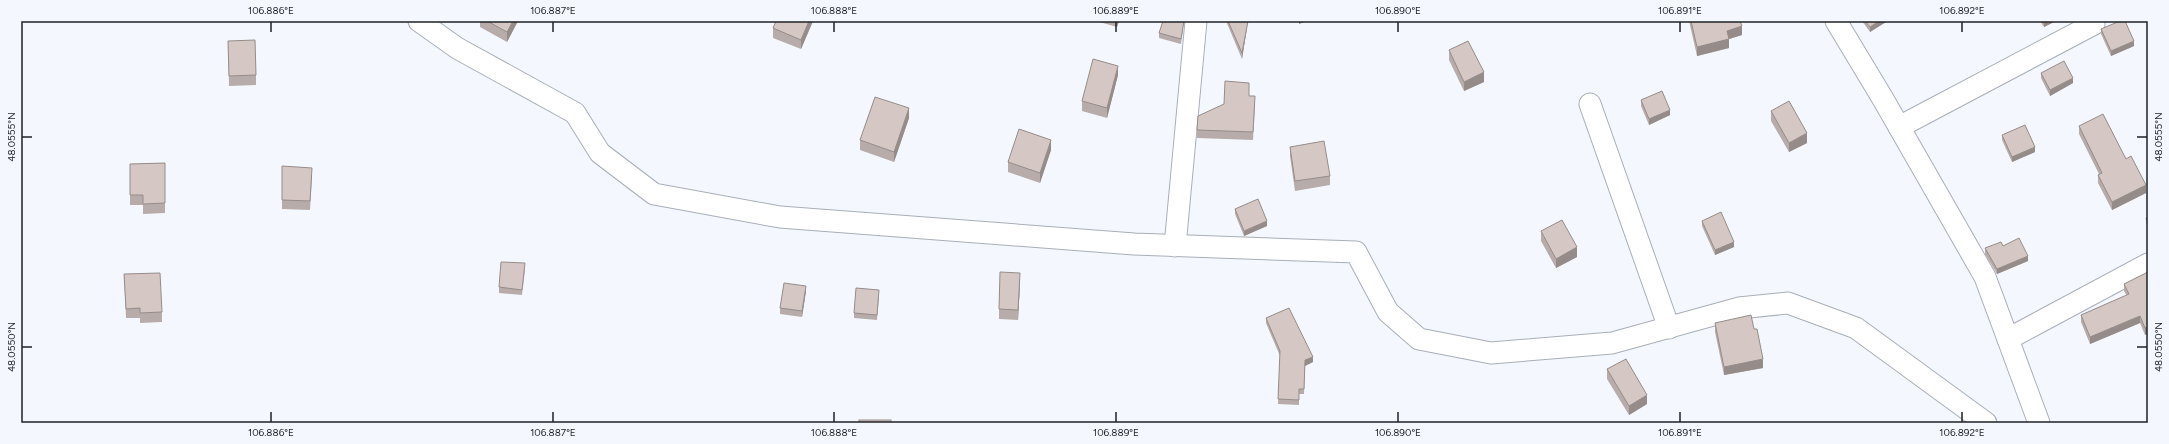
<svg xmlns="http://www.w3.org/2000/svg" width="2169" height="444" font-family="Figtree,sans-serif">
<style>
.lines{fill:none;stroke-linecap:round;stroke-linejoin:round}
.street-casing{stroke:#a8aeb8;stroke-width:23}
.street{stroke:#fff;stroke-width:21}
.wall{fill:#b7aca9}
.shaded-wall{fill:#958c89}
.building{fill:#d5c8c4;stroke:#958c89}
.ticks{fill:none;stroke:#1e2024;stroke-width:1.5}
.neatline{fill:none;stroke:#1e2024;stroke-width:1.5}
.ticks-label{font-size:10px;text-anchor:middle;fill:#1e2024}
</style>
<rect width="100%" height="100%" fill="#f4f8fe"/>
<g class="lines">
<defs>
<g id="street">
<path d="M419,21L457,48L575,113L600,153L654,194L780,217L1134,244L1356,252L1388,312L1419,339L1491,353L1612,343L1739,308L1788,303L1856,328L1986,423"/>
<path d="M1836,21L1883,99L1985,277L2039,423"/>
<path d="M1590,104L1669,328"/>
<path d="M1899,127L2094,24"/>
<path d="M1175,246L1196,21"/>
<path d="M2008,339L2148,264"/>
</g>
</defs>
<use href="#street" class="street-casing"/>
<use href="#street" class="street"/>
</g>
<g class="wall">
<path d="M480,21H518L507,42L480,27Z"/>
<path d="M776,21H813L801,49L773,38V28Z"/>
<path d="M1096,21H1119L1117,27Z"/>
<path d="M1184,21L1181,44L1159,38V33Z"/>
<path d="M1226,21H1248L1242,59Z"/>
<path d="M1689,21H1740L1742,35L1729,39V48L1697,56Z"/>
<path d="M1862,21H1886V22L1870,32Z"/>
<path d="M2040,21H2056L2044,27Z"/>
<path d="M2101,29L2134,46L2111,56L2101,34Z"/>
<path d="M228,41L256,75V85L229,86Z"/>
<path d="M1449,50L1484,82L1464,91L1449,60Z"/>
<path d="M2041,73L2073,83L2050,96L2041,78Z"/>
<path d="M1118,75L1107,118L1082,111V101Z"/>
<path d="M1249,96L1255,104L1253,140L1197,138V130Z"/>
<path d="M1641,100L1670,115L1649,125L1641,106Z"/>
<path d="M1771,111L1807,143L1789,152L1771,121Z"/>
<path d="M909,118L894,162L860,150V140Z"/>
<path d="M2079,126L2126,159L2146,193L2112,210L2098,183V175L2099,174L2079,134Z"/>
<path d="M2002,135L2035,152L2012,162L2002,140Z"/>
<path d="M1290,147L1330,176V185L1295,191L1290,156Z"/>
<path d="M1051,150L1040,183L1008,172V162Z"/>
<path d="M165,163V213L143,214V205H130V164Z"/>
<path d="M282,166L312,177L310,210L282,209Z"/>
<path d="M1235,209L1267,226L1244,236L1235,214Z"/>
<path d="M2148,217V227L2146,223V218Z"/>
<path d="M1702,221L1734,247L1715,255L1702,226Z"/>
<path d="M1541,231L1577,257L1556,268L1541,241Z"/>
<path d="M2003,246L2028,261L1997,274L1985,254V248Z"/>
<path d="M525,269L522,295L499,293V287Z"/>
<path d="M2148,272L2145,335L2140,323L2090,344L2081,322V315L2127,296L2124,291V284Z"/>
<path d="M124,274L162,312V322L140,323V318H126Z"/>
<path d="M1020,283L1018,320L999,319V309Z"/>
<path d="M806,291L802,317L780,314V308Z"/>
<path d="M879,296L877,320L854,318V313Z"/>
<path d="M1266,318L1313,362L1305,366L1304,394H1299V405L1278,404L1280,356L1266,323Z"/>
<path d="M1715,323L1763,368L1724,375L1715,332Z"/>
<path d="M1607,369L1647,404L1629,415L1607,379Z"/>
</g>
<g class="shaded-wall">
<path d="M513,21H518L507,42V32Z"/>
<path d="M809,21H813L801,49V40Z"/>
<path d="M1118,21H1119L1117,27V22Z"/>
<path d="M1248,21L1242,59V53Z"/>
<path d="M1299,21H1307L1299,24Z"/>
<path d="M1879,21H1886V22L1870,32V27Z"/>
<path d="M2046,21H2056L2044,27V22Z"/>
<path d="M1742,26V35L1729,39V48L1697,56V47L1727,31Z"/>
<path d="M2134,41V46L2111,56V51Z"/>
<path d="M1118,66V75L1107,118V108Z"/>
<path d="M1484,72V82L1464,91V82Z"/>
<path d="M2073,78V83L2050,96V90Z"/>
<path d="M909,108V118L894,162V152Z"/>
<path d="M1670,110V115L1649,125V119Z"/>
<path d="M1807,133V143L1789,152V143Z"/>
<path d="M1051,140V150L1040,183V173Z"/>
<path d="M2035,147V152L2012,162V157Z"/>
<path d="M2146,185V193L2112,210V202Z"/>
<path d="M1267,221V226L1244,236V231Z"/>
<path d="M1734,242V247L1715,255V250Z"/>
<path d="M1577,247V257L1556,268V259Z"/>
<path d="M2028,256V261L1997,274V269Z"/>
<path d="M1020,273V283L1018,320V310Z"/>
<path d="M806,286V291L802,317V311Z"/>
<path d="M2140,316V323L2090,344V337Z"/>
<path d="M2148,327V334L2145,335V328Z"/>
<path d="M1313,357V362L1305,366L1304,394L1305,360Z"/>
<path d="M1763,359V368L1724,375V367Z"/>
<path d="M1647,395V404L1629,415V406Z"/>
</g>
<g class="building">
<path d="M487,21H513L507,32Z"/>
<path d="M776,21H809L801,40L773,28Z"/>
<path d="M1163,21H1184L1181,39L1159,33Z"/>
<path d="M1228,21H1248L1242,53Z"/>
<path d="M1691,21H1740L1742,26L1727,31L1729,39L1697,47Z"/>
<path d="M1865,21H1879L1870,27Z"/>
<path d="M2120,21H2125L2134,41L2111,51L2101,29Z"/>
<path d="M255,40L256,75L229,76L228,41Z"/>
<path d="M1468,41L1484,72L1464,82L1449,50Z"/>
<path d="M1093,59L1118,66L1107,108L1082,101Z"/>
<path d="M2064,61L2073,78L2050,90L2041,73Z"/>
<path d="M1225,81L1249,83V96H1255L1253,132L1197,130L1198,116L1224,104Z"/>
<path d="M1662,91L1670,110L1649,119L1641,100Z"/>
<path d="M875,97L909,108L894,152L860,140Z"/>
<path d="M1789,101L1807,133L1789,143L1771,111Z"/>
<path d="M2103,114L2126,159L2131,156L2146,185L2112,202L2098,175L2102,173L2079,126Z"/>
<path d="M2025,125L2035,147L2012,157L2002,135Z"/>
<path d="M1019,129L1051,140L1040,173L1008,162Z"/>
<path d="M1324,141L1330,176L1295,181L1290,147Z"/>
<path d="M165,163V203L143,204V195H130V164Z"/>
<path d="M282,166L312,168L310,201L282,200Z"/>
<path d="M1258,199L1267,221L1244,231L1235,209Z"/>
<path d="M1721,212L1734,242L1715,250L1702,221Z"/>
<path d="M2148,217V222L2146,218Z"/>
<path d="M1562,220L1577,247L1556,259L1541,231Z"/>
<path d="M2019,238L2028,256L1997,269L1985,248L2001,242L2003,246Z"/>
<path d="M501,262L525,263L522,290L499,287Z"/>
<path d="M1000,272L1020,273L1018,310L999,309Z"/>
<path d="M2148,272V327L2145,328L2140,316L2090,337L2081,315L2129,294L2124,284Z"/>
<path d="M160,273L162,312L140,313V308L126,309L124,274Z"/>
<path d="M784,283L806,286L802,311L780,308Z"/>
<path d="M856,288L879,290L877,315L854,313Z"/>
<path d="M1289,308L1313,357L1305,360L1304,389H1299V400L1278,399L1280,351L1266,318Z"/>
<path d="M1751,315L1754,329H1757L1763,359L1724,367L1715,323Z"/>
<path d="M1626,359L1647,395L1629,406L1607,369Z"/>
<rect x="859" y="420" width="32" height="3"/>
</g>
<path class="ticks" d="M271,22V32M553,22V32M834,22V32M1116,22V32M1398,22V32M1680,22V32M1962,22V32M22,137H32M2137,137H2147M22,347H32M2137,347H2147M271,412V422M553,412V422M834,412V422M1116,412V422M1398,412V422M1680,412V422M1962,412V422"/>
<rect width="2169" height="444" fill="none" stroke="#f4f8fe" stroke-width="44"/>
<rect x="22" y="22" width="2125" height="400" class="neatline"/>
<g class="ticks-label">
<text x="271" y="14">106.886°E</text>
<text x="553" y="14">106.887°E</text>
<text x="834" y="14">106.888°E</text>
<text x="1116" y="14">106.889°E</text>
<text x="1398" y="14">106.890°E</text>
<text x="1680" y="14">106.891°E</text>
<text x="1962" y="14">106.892°E</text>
<text transform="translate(11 137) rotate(-90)" y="4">48.0555°N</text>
<text transform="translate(2158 137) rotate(-90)" y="4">48.0555°N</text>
<text transform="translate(11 347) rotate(-90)" y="4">48.0550°N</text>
<text transform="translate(2158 347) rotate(-90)" y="4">48.0550°N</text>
<text x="271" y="436">106.886°E</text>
<text x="553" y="436">106.887°E</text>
<text x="834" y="436">106.888°E</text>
<text x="1116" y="436">106.889°E</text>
<text x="1398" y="436">106.890°E</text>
<text x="1680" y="436">106.891°E</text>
<text x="1962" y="436">106.892°E</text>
</g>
</svg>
